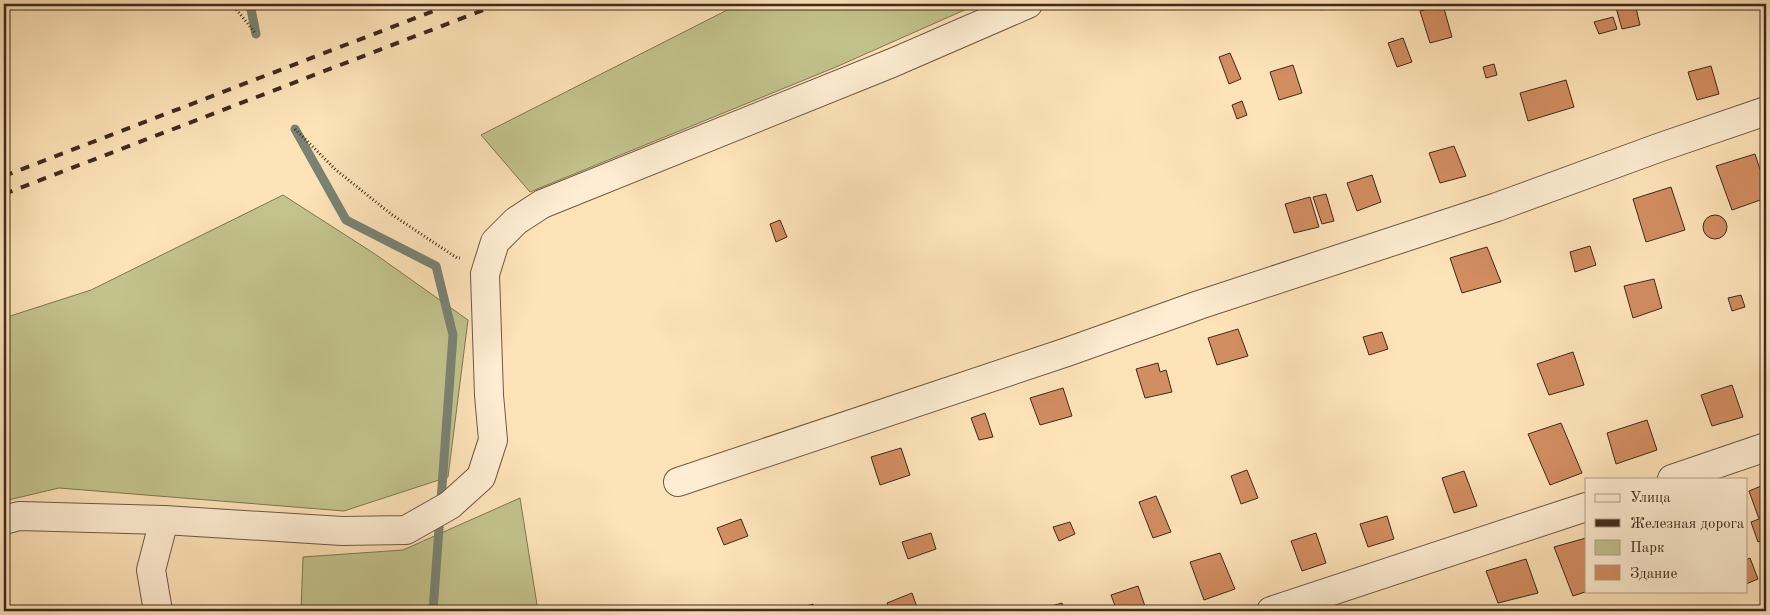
<svg xmlns="http://www.w3.org/2000/svg" width="1770" height="615" font-family="'Old Standard TT',serif">
<style>
.green{fill:#c3c38d;stroke:#817654}
.lines{fill:none;stroke-linecap:round;stroke-linejoin:round}
.stream{stroke:#798373;stroke-width:9}
.building{fill:#d28d61;stroke:#3f2a1c}
.minor-casing{stroke:#6f5843;stroke-width:30}
.path{stroke:#3f2a1c;stroke-width:3;stroke-dasharray:1 2.5;stroke-linecap:butt}
.minor{stroke:#feedd2;stroke-width:28}
.rail{stroke:#3f2a1c;stroke-width:4;stroke-dasharray:9 9;stroke-linecap:butt}
</style>
<rect width="100%" height="100%" fill="#fee3b9"/>
<filter id="stains"><feTurbulence type="fractalNoise" baseFrequency=".004" numOctaves="4"/><feColorMatrix values="0 0 0 0 .2 0 0 0 0 .09 0 0 0 0 .02 0 0 0 .5 -.17"/></filter>
<radialGradient id="worn" r=".72"><stop offset=".6" stop-color="#630" stop-opacity="0"/><stop offset="1" stop-color="#630" stop-opacity=".3"/></radialGradient>
<g class="green">
<path d="M739,4H978L836,67L530,192L481,135Z"/>
<path d="M283,195L375,254L468,320L448,477L344,511L59,488L4,501V318L91,290Z"/>
<path d="M520,498L538,611H301L303,557L403,550Z"/>
</g>
<g class="lines">
<g class="stream">
<path d="M250,4L256,34"/>
<path d="M295,129L346,220L436,266L453,335L433,611"/>
</g>
</g>
<g class="building">
<path d="M1319,4H1340L1321,10Z"/>
<path d="M1615,4H1635L1640,25L1622,29Z"/>
<path d="M1443,5L1452,37L1430,43L1420,11Z"/>
<path d="M1613,17L1617,29L1599,34L1594,22Z"/>
<path d="M1403,38L1412,62L1397,67L1388,43Z"/>
<path d="M1230,53L1241,79L1229,84L1219,57Z"/>
<path d="M1494,64L1497,75L1486,78L1483,67Z"/>
<path d="M1293,65L1302,93L1279,100L1270,72Z"/>
<path d="M1711,66L1719,94L1697,100L1688,72Z"/>
<path d="M1566,80L1574,107L1528,121L1520,93Z"/>
<path d="M1242,101L1247,115L1237,119L1232,105Z"/>
<path d="M1454,146L1466,176L1440,183L1429,153Z"/>
<path d="M1755,154L1766,188V198L1732,210L1716,166Z"/>
<path d="M1372,175L1381,202L1357,211L1347,183Z"/>
<path d="M1671,187L1685,230L1646,242L1633,199Z"/>
<path d="M1326,194L1334,221L1322,224L1313,197Z"/>
<path d="M1310,197L1319,227L1294,233L1285,204Z"/>
<circle cx="1715" cy="227" r="12"/>
<path d="M780,220L787,237L776,242L770,224Z"/>
<path d="M1590,246L1596,265L1575,272L1570,252Z"/>
<path d="M1487,247L1501,282L1462,293L1450,258Z"/>
<path d="M1654,279L1662,308L1633,318L1624,286Z"/>
<path d="M1741,295L1745,307L1732,311L1728,298Z"/>
<path d="M1238,329L1248,356L1217,365L1208,338Z"/>
<path d="M1382,332L1388,349L1369,355L1363,337Z"/>
<path d="M1573,352L1584,385L1549,395L1537,364Z"/>
<path d="M1158,363L1160,372L1166,370L1172,392L1145,398L1136,369Z"/>
<path d="M1732,385L1743,417L1712,426L1701,395Z"/>
<path d="M1063,388L1072,416L1040,425L1030,398Z"/>
<path d="M985,413L993,437L979,440L971,418Z"/>
<path d="M1647,420L1657,450L1616,464L1607,433Z"/>
<path d="M1561,423L1582,473L1550,485L1528,434Z"/>
<path d="M901,448L910,475L880,485L871,457Z"/>
<path d="M1247,470L1258,498L1241,504L1231,476Z"/>
<path d="M1464,471L1477,506L1454,513L1442,478Z"/>
<path d="M1766,484V539L1758,542L1751,522L1759,519L1749,491Z"/>
<path d="M1156,496L1171,532L1153,538L1139,502Z"/>
<path d="M1387,516L1394,539L1368,547L1360,524Z"/>
<path d="M741,519L748,536L724,545L717,528Z"/>
<path d="M1070,522L1075,534L1059,541L1053,527Z"/>
<path d="M931,533L936,549L908,559L902,542Z"/>
<path d="M1316,533L1326,563L1302,571L1291,541Z"/>
<path d="M1586,538V591H1588L1573,596L1554,547Z"/>
<path d="M1220,553L1235,589L1204,600L1190,562Z"/>
<path d="M1750,558L1758,579L1746,584V560Z"/>
<path d="M1526,559L1538,593L1498,603L1486,571Z"/>
<path d="M1138,586L1146,609L1139,611H1117L1111,595Z"/>
<path d="M912,593L918,610L890,611L887,603Z"/>
<path d="M1062,603L1064,611H1034Z"/>
<path d="M813,604L816,611H798L797,609Z"/>
</g>
<g class="lines">
<defs>
<g id="minor">
<path d="M1672,479L1766,447"/>
<path d="M678,482L1067,352L1199,305L1497,207L1658,148L1766,111"/>
<path d="M4,520L19,516L164,520L342,531L406,530L450,505L481,477L493,440L489,395L485,274L495,242L516,221L542,204L892,63L1028,4"/>
<path d="M158,611L151,570L164,520"/>
<path d="M1271,611L1586,507"/>
</g>
</defs>
<use href="#minor" class="minor-casing"/>
<g class="path">
<path d="M232,4L256,34"/>
<path d="M295,129L336,170L391,214L457,258H460"/>
</g>
<use href="#minor" class="minor"/>
<g class="rail">
<path d="M4,176L452,4"/>
<path d="M4,194L499,4"/>
</g>
</g>
<rect width="1770" height="615" fill="none" stroke="#fee3b9" stroke-width="20"/>
<rect x="5" y="5" width="1760" height="605" fill="none" stroke="#3f2a1c" stroke-width="2.5"/>
<rect x="10" y="10" width="1750" height="595" fill="none" stroke="#3f2a1c"/>
<rect x="1585" y="478" width="162" height="115" fill="#feedd2" stroke="#b29f89"/>
<rect x="1595" y="494" width="25" height="8" fill="#feedd2" stroke="#b29f89"/>
<text x="1630" y="502" font-size="15" fill="#3f2a1c">Улица</text>
<rect x="1595" y="519" width="25" height="8" fill="#3f2a1c" stroke="#b29f89"/>
<text x="1630" y="528" font-size="15" fill="#3f2a1c">Железная дорога</text>
<rect x="1595" y="540" width="25" height="15" fill="#c3c38d" stroke="#b29f89"/>
<text x="1630" y="552" font-size="15" fill="#3f2a1c">Парк</text>
<rect x="1595" y="565" width="25" height="15" fill="#d28d61" stroke="#b29f89"/>
<text x="1630" y="578" font-size="15" fill="#3f2a1c">Здание</text>
<rect width="100%" height="100%" filter="url(#stains)"/>
<rect width="100%" height="100%" fill="url(#worn)"/>
</svg>
